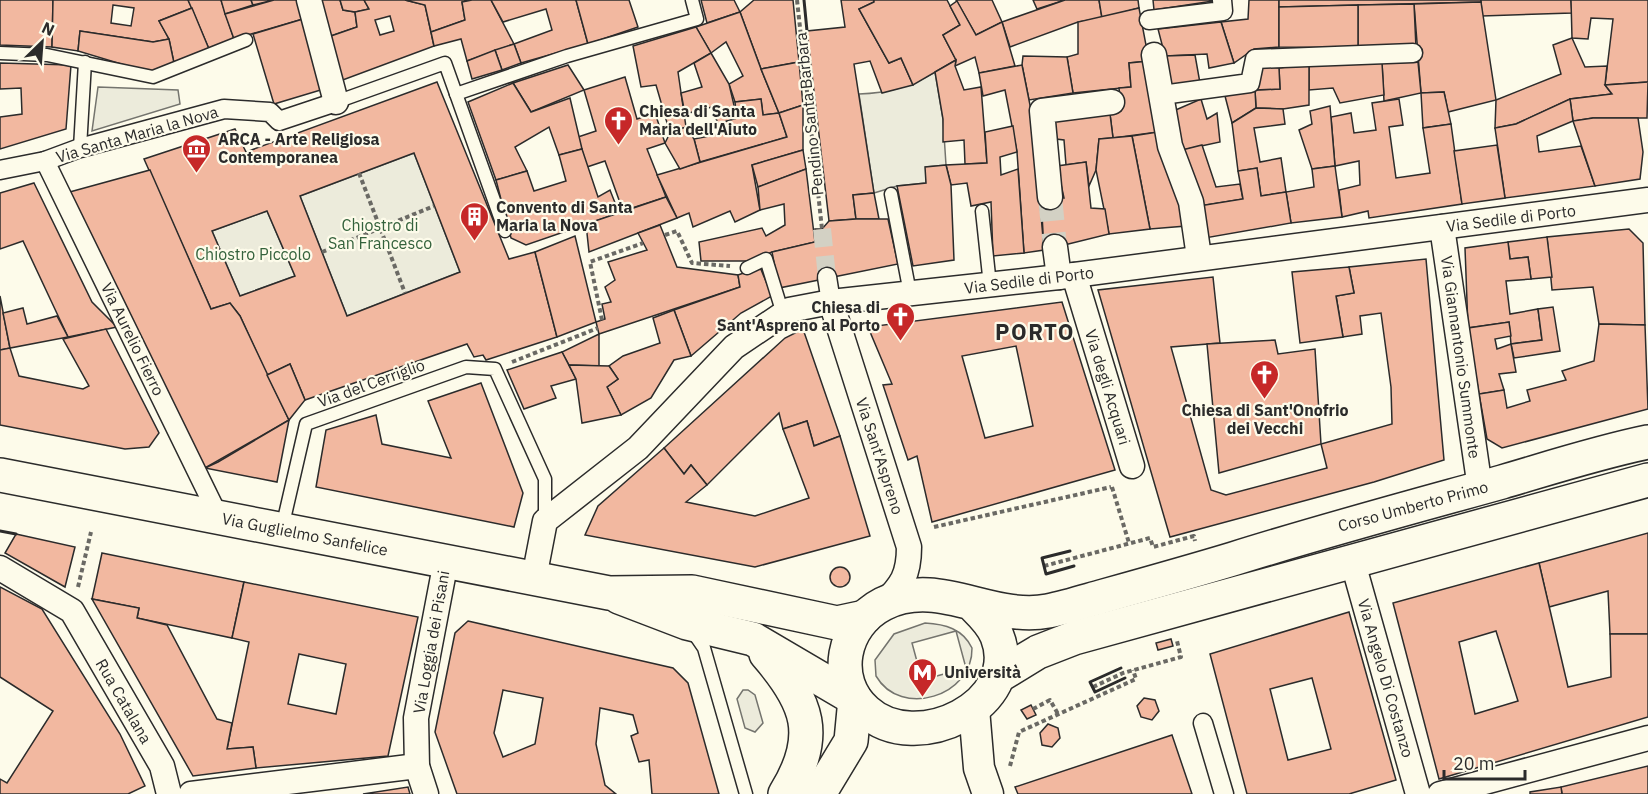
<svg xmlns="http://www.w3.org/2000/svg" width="1648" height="794" font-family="'IBM Plex Sans',sans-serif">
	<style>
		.green { fill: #ecebdb; stroke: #74746e; stroke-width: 1.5; fill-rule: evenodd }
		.building { fill: #f2b8a0; stroke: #2b2b2b; stroke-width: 1.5; fill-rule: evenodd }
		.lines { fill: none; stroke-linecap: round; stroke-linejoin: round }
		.pedestrian-tunnel { stroke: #d3d1c4; stroke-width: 18; stroke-dasharray: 18 9; stroke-linecap: butt }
		.minor-tunnel { stroke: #d3d1c4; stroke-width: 24; stroke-dasharray: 24 12; stroke-linecap: butt }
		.service-casing { stroke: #2b2b2b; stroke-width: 15 }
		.pedestrian-casing { stroke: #2b2b2b; stroke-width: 21 }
		.minor-casing { stroke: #2b2b2b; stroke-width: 27 }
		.tertiary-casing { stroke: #2b2b2b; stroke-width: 33 }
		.secondary-casing { stroke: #2b2b2b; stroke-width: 36 }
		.path { stroke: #6a6964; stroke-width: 4; stroke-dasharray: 4.5 3; stroke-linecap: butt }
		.service { stroke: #fdfbea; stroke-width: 12 }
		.pedestrian { stroke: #fdfbea; stroke-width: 18 }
		.minor { stroke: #fdfbea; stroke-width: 24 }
		.tertiary { stroke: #fdfbea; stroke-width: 30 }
		.secondary { stroke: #fdfbea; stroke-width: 33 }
		.wall { stroke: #2b2b2b; stroke-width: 3 }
		.labels { text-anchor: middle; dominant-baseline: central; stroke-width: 4.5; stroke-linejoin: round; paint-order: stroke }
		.poi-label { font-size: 16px; font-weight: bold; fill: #2b2b2b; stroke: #fdfbea; text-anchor: start }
		.street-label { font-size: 16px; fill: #2b2b2b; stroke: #fdfbea }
		.park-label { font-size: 16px; fill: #34623c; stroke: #fdfbea }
		.district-label { font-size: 22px; font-weight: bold; letter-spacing: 1.5px; fill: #2b2b2b; stroke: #fdfbea }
	</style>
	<rect width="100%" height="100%" fill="#fdfbea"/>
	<g class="green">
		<path d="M935 72 943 119 946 165 926 167V183L897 186 874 193 859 94C888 93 910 87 935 72Z"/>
		<polygon points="98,87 178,90 180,104 92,131"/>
		<polygon points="414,153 460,272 347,316 300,196"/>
		<polygon points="267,211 295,276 240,296 212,231"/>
		<path d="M925 623C945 624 963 629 972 648 973 696 901 719 876 676L875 660 894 634ZM956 631 966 668 922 680 912 643Z"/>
		<polygon points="743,690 748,690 755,695 763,723 755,732 745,728 737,699"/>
	</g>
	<g class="building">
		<polygon points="0,0 53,0 52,47 0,45"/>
		<path d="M53 0H188L192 8 159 21 169 39 153 42 80 31 78 51 52 47ZM113 5 134 8 131 26 111 23Z"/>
		<polygon points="188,0 221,0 234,39 209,49"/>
		<polygon points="221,0 251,0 253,5 225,14"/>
		<polygon points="251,0 274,0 253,5"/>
		<polygon points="274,0 299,0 303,19 234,39 225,14"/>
		<polygon points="317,0 340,0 343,10 355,12 357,27 328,37"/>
		<polygon points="340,0 364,0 369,9 355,12 343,10"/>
		<path d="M364 0H405L425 5 434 46 340 81 328 37 357 27 355 12 369 9ZM390 16 394 31 380 35 375 20Z"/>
		<polygon points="405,0 472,0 462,2 465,20 431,32 425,5"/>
		<polygon points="472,0 491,0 514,44 467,61 461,39 434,46 431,32 465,20 462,2"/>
		<polygon points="491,0 576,0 588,44 521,63 514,44 552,30 546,9 503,22"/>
		<polygon points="576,0 629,0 638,27 588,44"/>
		<polygon points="701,0 734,0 740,12 707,23"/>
		<polygon points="754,0 793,0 799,62 761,69 740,12"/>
		<polygon points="841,0 874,0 874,2 859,9 889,63 901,58 913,85 882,93 870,61 854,64 874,193 853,195 856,219 829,221 807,31 845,27"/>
		<polygon points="874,0 947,0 960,25 943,35 956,60 913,85 901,58 889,63 859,9 874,2"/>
		<polygon points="956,0 992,0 1002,22 976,35"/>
		<polygon points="1033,0 1065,0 1037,9"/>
		<polygon points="1065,0 1099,0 1102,18 1078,22 1010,47 1002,22"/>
		<polygon points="1099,0 1138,0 1139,8 1102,18"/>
		<polygon points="1153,0 1212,0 1213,1 1154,10"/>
		<polygon points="1249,0 1279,0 1279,47 1254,49 1234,63 1221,22 1248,19"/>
		<polygon points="1279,0 1481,0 1481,2 1279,7"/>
		<polygon points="1481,0 1571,0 1572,13 1482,16"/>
		<polygon points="1571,0 1648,0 1648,82 1605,85 1613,19 1591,18 1588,39 1572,38"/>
		<polygon points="957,1 976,35 1002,22 1015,66 979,73 975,57 955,66 956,60 943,35 960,25 950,6"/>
		<polygon points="1481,2 1496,100 1448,112 1444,92 1421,93 1414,4"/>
		<polygon points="1414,4 1416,48 1358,48 1358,5"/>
		<polygon points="1358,5 1358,48 1279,47 1279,7"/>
		<polygon points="192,8 209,49 174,63 169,39 159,21"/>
		<polygon points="1139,8 1149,61 1129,63 1131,87 1073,93 1067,57 1078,54 1078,22"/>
		<polygon points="740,12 761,69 779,113 763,115 761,99 735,102 729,84 743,76 726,42 711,53 696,27"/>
		<polygon points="303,19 324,89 274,104 253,34"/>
		<polygon points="1221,22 1234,63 1209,68 1207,54 1165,56 1158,29"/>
		<polygon points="696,27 711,53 678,72 686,127 670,133 656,85 641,87 633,46"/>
		<polygon points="80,31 153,42 169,39 174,63 151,73 78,51"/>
		<polygon points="1572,38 1585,67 1607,66 1605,85 1612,94 1570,99 1516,124 1495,128 1496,100 1561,74 1553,45"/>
		<polygon points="514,44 521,63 502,70 495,50"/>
		<polygon points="495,50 502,70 472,79 467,61"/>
		<polygon points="711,53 729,84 737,118 718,124 712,107 685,114 681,93 702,87 694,63"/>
		<polygon points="1195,55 1200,83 1168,86 1165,56"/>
		<polygon points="1023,56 1067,57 1073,93 1029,100 1022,65"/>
		<polygon points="956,60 955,66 964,90 981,87 987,163 965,164 964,140 943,142 943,119 935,72"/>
		<polygon points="1149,61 1158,132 1113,138 1110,114 1121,111 1119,88 1131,87 1129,63"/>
		<polygon points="799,62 803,105 779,113 761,69"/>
		<polygon points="1418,62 1421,93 1384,101 1382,63"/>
		<polygon points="0,63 71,65 66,129 0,149 0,117 22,114 21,88 0,89"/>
		<polygon points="1382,63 1384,95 1340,103 1333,88 1309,90 1309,64"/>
		<polygon points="1309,64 1309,105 1283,109 1256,108 1255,90 1280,89 1279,68"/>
		<polygon points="568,65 584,90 531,112 513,83"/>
		<polygon points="1022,65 1033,120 1044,250 1024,253 1017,152 1005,90 983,96 979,73"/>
		<polygon points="1258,65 1279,68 1280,89 1255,90"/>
		<polygon points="625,77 637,119 655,113 665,143 647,149 666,197 623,211 605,161 587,167 578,137 596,131 584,90"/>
		<path d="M437 82 509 259 535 252 557 337 486 360 483 355 474 357 467 344 305 400 290 364 267 375 240 316 230 303 211 309 144 159 235 129 246 152ZM414 153 460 272 347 316 300 196ZM267 211 295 276 240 296 212 231Z"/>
		<polygon points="1648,82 1647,118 1593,118 1573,121 1570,99 1612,94 1605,85"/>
		<polygon points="513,83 531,112 570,98 582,149 559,155 549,127 515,147 527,171 496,180 468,102"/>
		<polygon points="1255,90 1256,108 1232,123 1225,96"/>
		<polygon points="1444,92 1451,124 1423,128 1421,93"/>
		<polygon points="761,99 763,115 779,113 787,137 700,162 694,139 720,134 718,124 737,118 735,102"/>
		<polygon points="1201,99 1207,119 1217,113 1220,142 1178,151 1171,112"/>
		<polygon points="1399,99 1403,125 1389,127 1396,178 1430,173 1423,128 1451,124 1462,204 1369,218 1368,211 1342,217 1339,190 1360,185 1359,161 1335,166 1331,117 1351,113 1354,133 1376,130 1372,103"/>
		<polygon points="1570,99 1573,121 1537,136 1539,152 1581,146 1595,186 1505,198 1495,128 1516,124"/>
		<polygon points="803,105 803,150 752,165 760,210 735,222 730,211 693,227 689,213 677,218 657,175 787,137 779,113"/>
		<polygon points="1330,106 1335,166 1312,169 1299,130 1312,124 1310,111"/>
		<polygon points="1256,108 1283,109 1285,124 1254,128 1260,162 1281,158 1286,192 1261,196 1257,168 1238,171 1232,123"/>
		<polygon points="1110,114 1113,138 1099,139 1096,170 1089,186 1086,162 1066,165 1064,140 1056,139 1053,118"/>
		<polygon points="1593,118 1638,118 1643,152 1640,179 1595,186 1573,121"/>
		<polygon points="1013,126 1017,152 1000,157 1001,175 1018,169 1024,253 993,256 991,202 971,206 967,183 951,185 946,165 987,163 985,132"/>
		<polygon points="686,127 694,139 700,162 680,169 665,143 670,133"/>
		<polygon points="1158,132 1186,226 1150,229 1132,136"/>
		<polygon points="1132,136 1150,229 1109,234 1096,170 1099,139"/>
		<polygon points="1202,145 1216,187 1240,184 1243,199 1199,206 1178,151"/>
		<polygon points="1497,145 1505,198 1462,204 1454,151"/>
		<polygon points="582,149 598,197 610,190 619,213 526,245 511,238 496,180 527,171 534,191 566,181 559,155"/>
		<polygon points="803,150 806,169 758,187 752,165"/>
		<polygon points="1086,162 1091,208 1105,209 1109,234 1044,250 1041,197 1064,198 1057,166"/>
		<polygon points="946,165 951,185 954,260 913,266 897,186 926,183 925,167"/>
		<polygon points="1335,166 1342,217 1291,223 1286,192 1314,187 1312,169"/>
		<polygon points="1257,168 1261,196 1286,192 1291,223 1205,238 1199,206 1243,199 1238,171"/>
		<polygon points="806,169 815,242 772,252 750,261 701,261 699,242 762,228 766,236 785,225 784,204 760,210 758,187"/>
		<polygon points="150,170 211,309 230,303 240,316 289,420 205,468 66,193"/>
		<polygon points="34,183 92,302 117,327 68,337 23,241 0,249 0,193"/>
		<polygon points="874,193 879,219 856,219 853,195"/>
		<polygon points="666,197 677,218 589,252 586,224"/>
		<polygon points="856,219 888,219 898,264 779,288 772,252 815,242 815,229 822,229 829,221"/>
		<polygon points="660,225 677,267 738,275 740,287 599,334 596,322 605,319 602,304 611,302 605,287 615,280 608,262 647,250 638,233"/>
		<polygon points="1629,229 1643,243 1645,325 1599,324 1593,287 1552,290 1547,237"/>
		<polygon points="575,236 596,322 557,337 535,252"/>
		<polygon points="1547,237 1552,277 1531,279 1528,257 1510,259 1508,242"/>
		<polygon points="1508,242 1510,259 1528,257 1531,279 1506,281 1510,314 1538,309 1542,340 1511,344 1509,322 1468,328 1465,248"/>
		<polygon points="1426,259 1444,460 1374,482 1170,537 1098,290 1213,277 1220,343 1171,347 1211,490 1226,495 1327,468 1321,444 1392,424 1391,387 1381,313 1360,316 1362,334 1343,337 1336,296 1354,293 1349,267"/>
		<polygon points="760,267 772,296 741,313 691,356 674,310 740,287 738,275"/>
		<polygon points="1349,267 1354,293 1336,296 1343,337 1300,343 1292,272"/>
		<polygon points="0,296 10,348 0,350"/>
		<path d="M1062 302 1115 470 932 522 917 456 908 460 883 385 892 384 868 327ZM1016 346 1033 426 985 438 962 356Z"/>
		<polygon points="1553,307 1560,351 1514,358 1511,344 1542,340 1538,309"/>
		<polygon points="23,308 27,324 57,316 68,337 10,348 3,313"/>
		<polygon points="674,310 691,356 674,360 651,398 621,415 607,387 618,379 609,366 623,356 660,343 653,318"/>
		<polygon points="1509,322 1511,336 1495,339 1497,349 1511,344 1516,372 1499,374 1504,390 1479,394 1468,328"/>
		<polygon points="1599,324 1645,325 1648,409 1502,448 1487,439 1479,394 1504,390 1507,408 1530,401 1527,390 1566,380 1562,371 1594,361"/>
		<polygon points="106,329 159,433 149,447 125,449 0,425 0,350 10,348 19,376 83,389 89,386 63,339"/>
		<polygon points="803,329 840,436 814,446 807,421 783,429 779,413 707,485 691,465 684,474 664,448 785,338"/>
		<polygon points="599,334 599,366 569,365 562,352"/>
		<polygon points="1275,340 1278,354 1315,349 1321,444 1219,473 1207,344"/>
		<polygon points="562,352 576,379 551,386 556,398 524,409 507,370"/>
		<polygon points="290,364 305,400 289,420 267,375"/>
		<polygon points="569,365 609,366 618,379 607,387 621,415 582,423 576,379"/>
		<polygon points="481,383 523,493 514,527 316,487 326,430 376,415 382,444 451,458 428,401"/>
		<polygon points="289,420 277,482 205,468 218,462"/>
		<polygon points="807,421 814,446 840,436 870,536 755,567 585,535 598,506 664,448 684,474 691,465 707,485 686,502 755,516 809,498 783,429"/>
		<polygon points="1648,533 1648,634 1610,634 1608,591 1549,607 1539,563"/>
		<polygon points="16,534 75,547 65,587 5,553"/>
		<polygon points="102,553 244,582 232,638 137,618 139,608 92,599"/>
		<path d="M1539 563 1568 687 1611 677 1610 634H1648V717L1439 779 1393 603ZM1496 631 1518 701 1475 714 1459 642Z"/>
		<circle cx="840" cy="577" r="10"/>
		<path d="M244 582 418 617 388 756 256 768 253 747 227 749 249 642 232 638ZM299 654 346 664 336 714 288 704Z"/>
		<polygon points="0,587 42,609 120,734 145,786 128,794 0,794 0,779 7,783 53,711 0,677"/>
		<polygon points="92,599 139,608 137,618 167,625 217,719 232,723 227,749 253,747 256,768 193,776"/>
		<path d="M1349 612 1396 780 1349 794H1247L1210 654ZM1312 678 1331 749 1288 760 1270 689Z"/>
		<path d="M468 621 673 668 688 683 719 794H652L649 760 639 762 631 736 638 733 633 715 600 708 596 744 605 785 616 794H457L435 732 455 633ZM503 690 543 698 535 744 503 757 494 733Z"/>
		<polygon points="1171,639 1173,646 1158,650 1156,643"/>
		<polygon points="1144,698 1155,700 1159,711 1152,720 1141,717 1137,706"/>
		<polygon points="1031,705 1036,715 1027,719 1021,710"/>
		<polygon points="1048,724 1058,728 1060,738 1052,747 1042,745 1040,733"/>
		<polygon points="1172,735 1192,794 1018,794 1015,787"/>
		<polygon points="1648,766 1648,794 1562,794 1561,787"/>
		<polygon points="408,787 410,794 363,794"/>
		<polygon points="1561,787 1562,794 1530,794 1530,792"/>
	</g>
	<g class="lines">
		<polyline class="pedestrian-tunnel" points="822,229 827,277"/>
		<polyline class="minor-tunnel" points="1050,197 1055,247"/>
		<defs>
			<g id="service">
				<polyline points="0,53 47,55 153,77 246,40"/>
				<polyline points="456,94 567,56 697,19 692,0"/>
				<polyline points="336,102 445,63 505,231"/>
				<polyline points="80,148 85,62"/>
				<polyline points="891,194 910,293"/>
				<polyline points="982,211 990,285"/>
				<polyline points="747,268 766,259 783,314"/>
				<polyline points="282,528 306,424 466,367 495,369 545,479 545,521"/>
				<polyline points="693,632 704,648 746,794"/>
			</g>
			<g id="pedestrian">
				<polyline points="1149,20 1223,11 1222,0"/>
				<polyline points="1162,95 1250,83 1255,59 1413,53"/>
				<polyline points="45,161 219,517"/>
				<polyline points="0,170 45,161 80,148 224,109 270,112 279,121 336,102"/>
				<polyline points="827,277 831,302"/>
				<polyline points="1203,723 1224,794"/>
			</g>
			<g id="minor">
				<polyline points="309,0 336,102"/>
				<polyline points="1154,55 1170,146 1191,202 1199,257"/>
				<polyline points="1050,197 1042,111 1112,102"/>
				<polyline points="1442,227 1480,488"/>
				<polyline points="1055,247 1059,277"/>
				<polyline points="1074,275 1132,466"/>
				<path d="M831 302 909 547C909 575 902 585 883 604"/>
				<polyline points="1353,563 1418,794"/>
				<polyline points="0,568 72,611 162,766 169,794"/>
				<polyline points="534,578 545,521 638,448 734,347 789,310 831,302 1059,277 1648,200"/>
				<polyline points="191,794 417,766"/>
				<polyline points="426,794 417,766 416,718 446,561"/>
				<polyline points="1440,794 1648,738"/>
			</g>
			<polyline id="tertiary" points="974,709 979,768 988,794"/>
			<g id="secondary">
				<polyline points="0,475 609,593 692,592 837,623 865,617"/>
				<polyline points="619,597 687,623 753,639 855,699"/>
				<path d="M972 604C981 613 992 623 997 636 1024 704 916 757 866 711 831 680 842 625 883 604 938 576 991 622 1048 611 1067 607 1086 601 1104 596 1147 584 1190 572 1233 559 1322 531 1412 507 1502 482 1550 468 1599 452 1648 442"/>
				<path d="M766 654C808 702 821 736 785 794"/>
				<polyline points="997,677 1038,652 1074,638 1648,480"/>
				<polyline points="819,794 851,741 855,699"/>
			</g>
		</defs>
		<use href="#service" class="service-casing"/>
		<use href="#pedestrian" class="pedestrian-casing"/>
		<use href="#minor" class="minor-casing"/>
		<use href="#tertiary" class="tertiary-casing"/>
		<use href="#secondary" class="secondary-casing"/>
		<g class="path">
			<polyline points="797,0 822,229"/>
			<polyline points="359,173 405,293"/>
			<polyline points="665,235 677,231 692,263 730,266"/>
			<polyline points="322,252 434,206"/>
			<polyline points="602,320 590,262 643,243"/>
			<polyline points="512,362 598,328"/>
			<polyline points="1112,487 1129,543"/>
			<polyline points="934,527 1111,487"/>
			<polyline points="1044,566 1150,538 1153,547 1194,536 1195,541"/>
			<polyline points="78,587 91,532"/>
			<polyline points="1093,687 1123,673 1181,657 1177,641"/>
			<polyline points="1033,709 1050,700 1058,714"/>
			<polyline points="1010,766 1019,732 1136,679 1133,670"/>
		</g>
		<use href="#service" class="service"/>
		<use href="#pedestrian" class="pedestrian"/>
		<use href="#minor" class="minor"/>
		<use href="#tertiary" class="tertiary"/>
		<use href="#secondary" class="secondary"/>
		<g class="wall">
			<polyline points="804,0 807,31"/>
			<polyline points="0,531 16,534"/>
			<polyline points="1070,551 1042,558 1046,574 1074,566"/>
			<polyline points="1121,668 1090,682 1095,692 1125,678"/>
		</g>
	</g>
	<defs>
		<symbol id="church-pin" viewBox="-11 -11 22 30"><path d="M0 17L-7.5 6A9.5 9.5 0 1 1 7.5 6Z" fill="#c62828" stroke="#fdfbea"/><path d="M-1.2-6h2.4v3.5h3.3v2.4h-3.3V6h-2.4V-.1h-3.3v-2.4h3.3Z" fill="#fff"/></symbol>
		<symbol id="museum-pin" viewBox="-11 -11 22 30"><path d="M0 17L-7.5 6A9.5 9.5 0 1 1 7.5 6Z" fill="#c62828" stroke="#fdfbea"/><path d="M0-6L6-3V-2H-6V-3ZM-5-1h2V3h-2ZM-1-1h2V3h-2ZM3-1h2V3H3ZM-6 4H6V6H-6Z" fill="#fff"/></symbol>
		<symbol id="building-pin" viewBox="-11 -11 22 30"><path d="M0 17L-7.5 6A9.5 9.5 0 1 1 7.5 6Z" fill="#c62828" stroke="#fdfbea"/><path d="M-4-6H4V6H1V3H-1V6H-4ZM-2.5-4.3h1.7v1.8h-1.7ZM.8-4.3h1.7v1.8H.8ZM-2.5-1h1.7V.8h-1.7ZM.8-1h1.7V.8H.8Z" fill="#fff"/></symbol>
		<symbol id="metro-pin" viewBox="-11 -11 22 30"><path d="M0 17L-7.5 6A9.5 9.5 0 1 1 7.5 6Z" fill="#c62828" stroke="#fdfbea"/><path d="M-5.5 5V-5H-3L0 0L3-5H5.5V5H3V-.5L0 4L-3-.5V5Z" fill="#fff"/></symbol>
	</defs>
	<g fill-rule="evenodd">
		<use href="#church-pin" x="602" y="104" width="33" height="45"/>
		<use href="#museum-pin" x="180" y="132" width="33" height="45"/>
		<use href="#building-pin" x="458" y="200" width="33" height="45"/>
		<use href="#church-pin" x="884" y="300" width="33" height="45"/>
		<use href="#church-pin" x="1248" y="358" width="33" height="45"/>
		<use href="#metro-pin" x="906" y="656" width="33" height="45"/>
	</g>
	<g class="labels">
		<g class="poi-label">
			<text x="639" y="111">Chiesa di Santa<tspan x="639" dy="18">Maria dell'Aiuto</tspan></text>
			<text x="218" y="139">ARCA - Arte Religiosa<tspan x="218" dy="18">Contemporanea</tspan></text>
			<text x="496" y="207">Convento di Santa<tspan x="496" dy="18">Maria la Nova</tspan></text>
			<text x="880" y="307" text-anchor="end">Chiesa di<tspan x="880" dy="18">Sant'Aspreno al Porto</tspan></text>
			<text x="1265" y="410" text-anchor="middle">Chiesa di Sant'Onofrio<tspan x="1265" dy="18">dei Vecchi</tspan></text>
			<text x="944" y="672">Università</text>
		</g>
		<g class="street-label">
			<text transform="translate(809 114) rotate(-96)">Pendino Santa Barbara</text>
			<text transform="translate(137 134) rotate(-16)">Via Santa Maria la Nova</text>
			<text transform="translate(1511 218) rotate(-7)">Via Sedile di Porto</text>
			<text transform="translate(1029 280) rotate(-7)">Via Sedile di Porto</text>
			<text transform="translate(133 339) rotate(64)">Via Aurelio Fierro</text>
			<text transform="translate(1461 357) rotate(82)">Via Giannantonio Summonte</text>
			<text transform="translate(371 383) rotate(-20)">Via del Cerriglio</text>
			<text transform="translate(1108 387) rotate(73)">Via degli Acquari</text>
			<text transform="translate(880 456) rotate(72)">Via Sant'Aspreno</text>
			<text transform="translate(1413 506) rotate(-15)">Corso Umberto Primo</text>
			<text transform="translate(305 534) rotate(11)">Via Guglielmo Sanfelice</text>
			<text transform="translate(431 642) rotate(-80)">Via Loggia dei Pisani</text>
			<text transform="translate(1386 678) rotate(74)">Via Angelo Di Costanzo</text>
			<text transform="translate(124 701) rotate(60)">Rua Catalana</text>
		</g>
		<g class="park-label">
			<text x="380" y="225">Chiostro di<tspan x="380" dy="18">San Francesco</tspan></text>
			<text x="253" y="254">Chiostro Piccolo</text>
		</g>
		<g class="district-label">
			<text x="1035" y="331">PORTO</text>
		</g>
	</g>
	<g transform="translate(42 42) rotate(25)" stroke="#fdfbea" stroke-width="4.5" paint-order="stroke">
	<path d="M0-4.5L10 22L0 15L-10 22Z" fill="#2b2b2b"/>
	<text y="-9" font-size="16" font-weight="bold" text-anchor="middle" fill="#2b2b2b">N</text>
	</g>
	<path d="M1444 770v9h81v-9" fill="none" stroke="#2b2b2b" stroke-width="3"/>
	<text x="1453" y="770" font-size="18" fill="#2b2b2b" stroke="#fdfbea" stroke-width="4.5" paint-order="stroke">20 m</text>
</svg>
